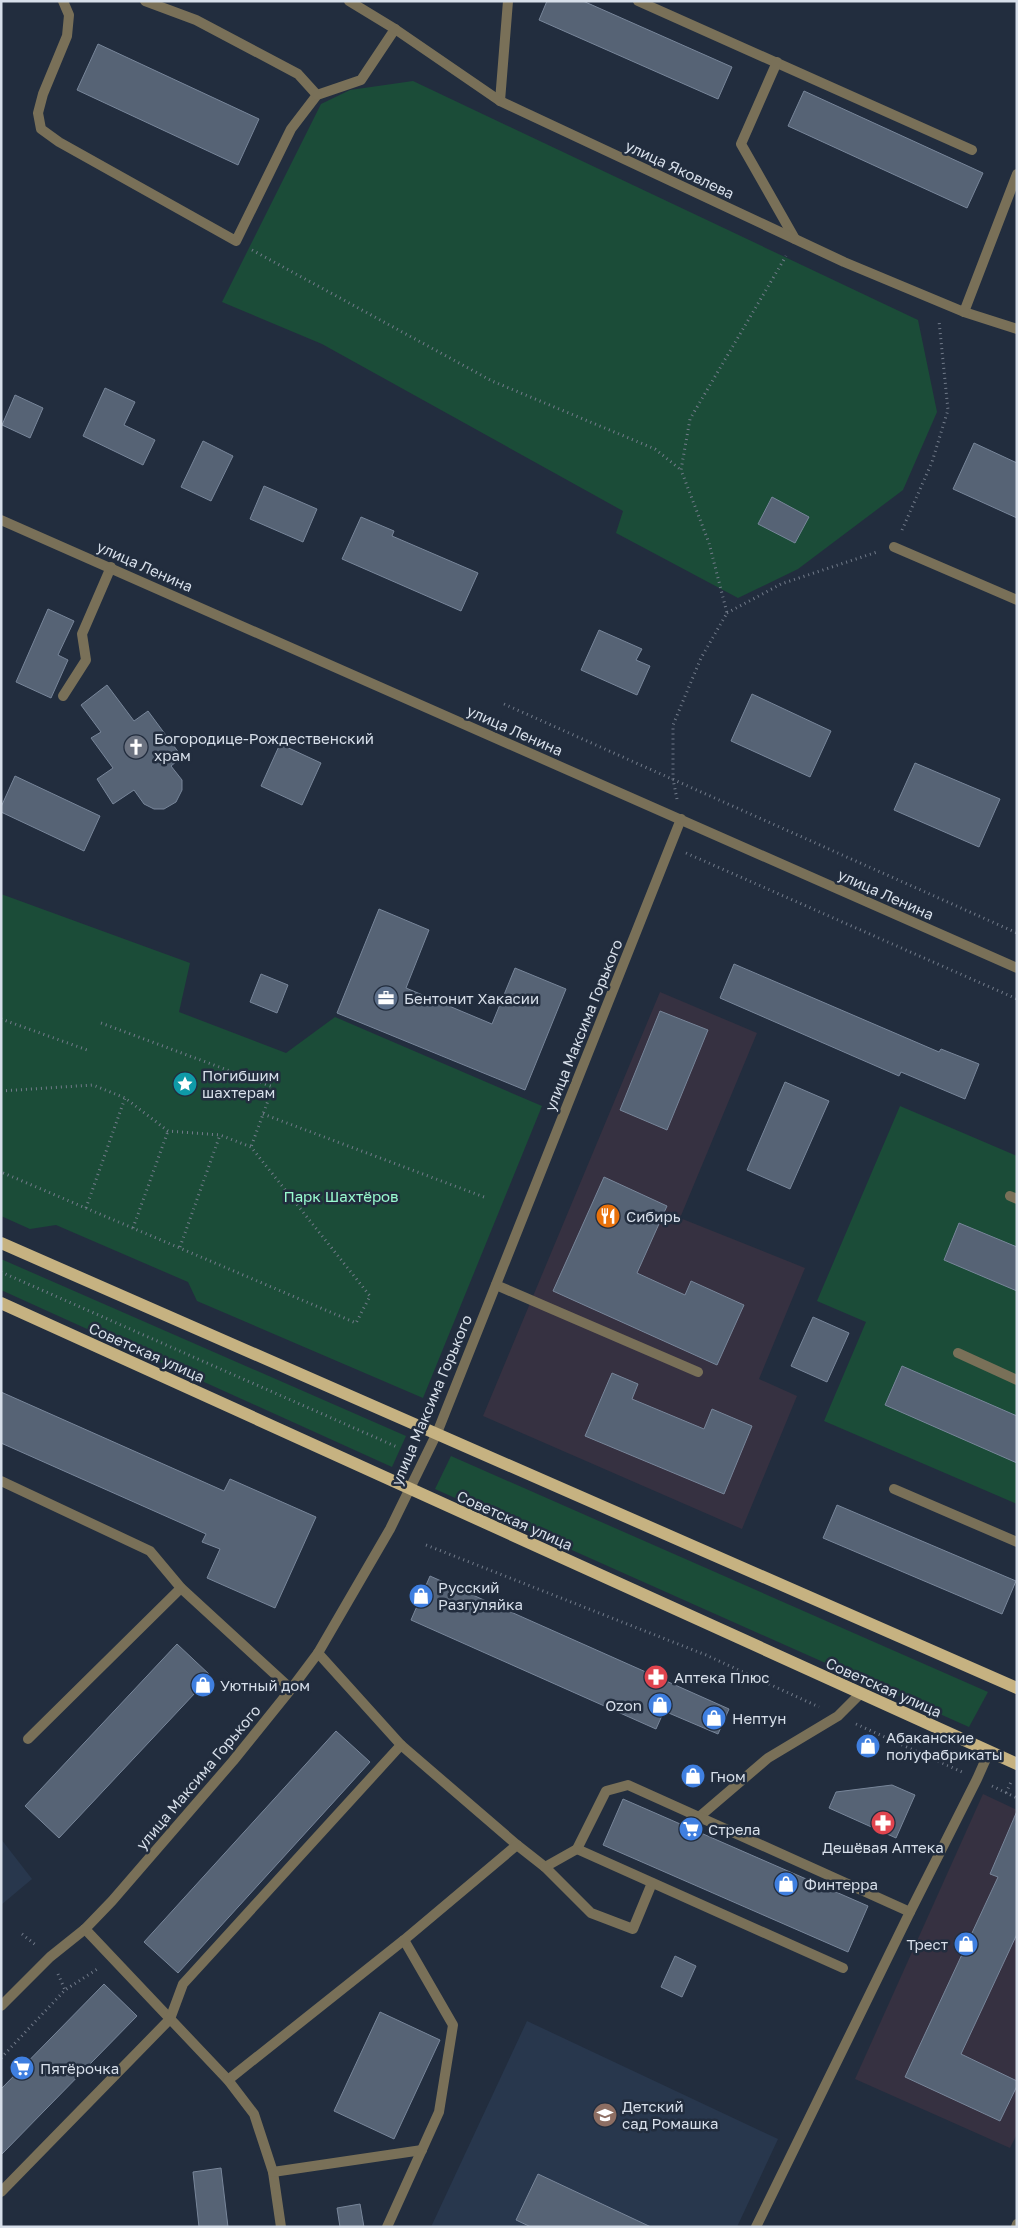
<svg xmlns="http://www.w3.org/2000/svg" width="1018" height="2228" font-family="'Golos Text',sans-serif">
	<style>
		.commercial { fill: #363141 }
		.built { fill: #28374d }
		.green { fill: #1b4c38 }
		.building { fill: #566375; stroke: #78869a }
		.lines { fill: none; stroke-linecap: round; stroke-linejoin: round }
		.path { stroke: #727b8a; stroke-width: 3; stroke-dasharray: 1 4; stroke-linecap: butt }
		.service { stroke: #797058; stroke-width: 10 }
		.minor { stroke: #797058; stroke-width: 10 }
		.tertiary { stroke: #797058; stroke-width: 10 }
		.primary { stroke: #c6b281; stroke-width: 12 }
		.labels { text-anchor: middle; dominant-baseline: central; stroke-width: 5; stroke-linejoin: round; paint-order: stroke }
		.street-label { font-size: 15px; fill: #d7dfea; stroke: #222d3e }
		.poi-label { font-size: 15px; fill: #d7dfea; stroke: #222d3e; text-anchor: start }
		.park-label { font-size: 15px; fill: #99facf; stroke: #222d3e }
	</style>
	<rect width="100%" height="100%" fill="#222d3e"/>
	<g class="commercial">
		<polygon points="660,992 757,1033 680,1218 805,1268 759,1379 797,1396 742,1529 483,1416"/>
		<polygon points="983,1794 1017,1810 1017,2134 1010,2148 855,2079"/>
	</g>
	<g class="built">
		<polygon points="1,1839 32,1879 1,1905"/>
		<polygon points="527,2021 778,2139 737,2227 431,2227"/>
	</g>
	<g class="green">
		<polygon points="413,81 918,320 937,412 903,490 798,569 738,598 616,533 623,511 322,344 222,302 321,104 350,90"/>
		<polygon points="1,894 190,963 179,1012 286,1053 335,1017 542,1106 423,1398 197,1301 188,1282 56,1225 30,1229 1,1216"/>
		<polygon points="900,1106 1017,1156 1017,1504 824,1421 866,1322 817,1301"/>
		<polygon points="1,1259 406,1436 392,1467 1,1290"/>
		<polygon points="451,1456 988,1692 969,1727 435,1489"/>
	</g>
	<g class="building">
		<polygon points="547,1 583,1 732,67 718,99 539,20"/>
		<polygon points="98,44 259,119 238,165 77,90"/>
		<polygon points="804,91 983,173 967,208 788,126"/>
		<polygon points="105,388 135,402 124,425 155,440 143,465 83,436"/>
		<polygon points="15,395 43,408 30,438 2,425"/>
		<polygon points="203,441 233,456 211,501 181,487"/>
		<polygon points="974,443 1017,463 1017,518 953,489"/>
		<polygon points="264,486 317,509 303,542 250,519"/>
		<polygon points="772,497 809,517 795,543 758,524"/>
		<polygon points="361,517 394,531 392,536 478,573 461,611 342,559"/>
		<polygon points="48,609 74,621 58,655 68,660 51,698 16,682"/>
		<polygon points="599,630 642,649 636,660 650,666 637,695 581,670"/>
		<polygon points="107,685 134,721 148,711 182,757 171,766 182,780 182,790 176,802 164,809 154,809 144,804 134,790 113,804 97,779 113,768 91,738 101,732 81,705"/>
		<polygon points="752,694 831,731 810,777 731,741"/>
		<polygon points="280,744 321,763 302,805 261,786"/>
		<polygon points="915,763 1000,799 979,847 894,810"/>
		<polygon points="15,776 100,816 84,851 1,812 1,807"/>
		<polygon points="379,909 429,930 406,988 492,1024 515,968 566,989 525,1090 337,1013"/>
		<polygon points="734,964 939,1052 941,1049 979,1064 965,1099 901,1072 899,1076 720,998"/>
		<polygon points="261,974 288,985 277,1013 250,1002"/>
		<polygon points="660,1011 708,1030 667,1130 620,1110"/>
		<polygon points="785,1082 829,1101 790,1189 747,1170"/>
		<polygon points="604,1177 667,1206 637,1273 685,1295 691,1281 744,1305 717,1365 553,1291"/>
		<polygon points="959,1223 1017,1247 1017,1291 944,1260"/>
		<polygon points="813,1317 849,1333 827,1382 791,1366"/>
		<polygon points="902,1366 1017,1416 1017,1463 885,1405"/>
		<polygon points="612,1373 638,1384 632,1399 704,1429 712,1409 752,1426 724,1494 585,1436"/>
		<polygon points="1,1392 224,1491 230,1479 316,1517 275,1608 207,1578 220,1549 202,1542 206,1534 1,1443"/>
		<polygon points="837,1505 1016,1581 1002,1614 823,1538"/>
		<polygon points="430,1576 729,1709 718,1734 664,1711 656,1729 411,1620"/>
		<polygon points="177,1644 211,1676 59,1838 25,1806"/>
		<polygon points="336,1731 370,1762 178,1973 144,1942"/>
		<polygon points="892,1785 915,1795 896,1838 829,1808 836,1792"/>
		<polygon points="623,1799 868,1906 848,1952 603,1845"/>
		<polygon points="1017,1811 1017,1934 961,2054 1017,2081 1017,2086 1000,2121 905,2077 998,1877 990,1874"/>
		<polygon points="675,1956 696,1966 682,1997 661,1987"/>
		<polygon points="104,1984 137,2016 1,2155 1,2089"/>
		<polygon points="380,2012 440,2040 394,2139 334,2111"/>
		<polygon points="221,2168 228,2227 199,2227 193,2172"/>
		<polygon points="538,2174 651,2227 531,2227 516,2220"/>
		<polygon points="360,2204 364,2227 340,2227 337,2208"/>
	</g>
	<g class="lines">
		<g class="path">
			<polyline points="252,250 492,381 655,449 681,470"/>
			<polyline points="902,530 932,462 948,410 939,321"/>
			<polyline points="727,613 781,584 877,552"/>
			<polyline points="504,704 1017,933"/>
			<polyline points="677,799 673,779 673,725 701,658 727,613 709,543 681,470 690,419 786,256"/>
			<polyline points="686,853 1017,999"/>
			<polyline points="1,1019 90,1051"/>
			<polyline points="101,1023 273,1087 251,1147"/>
			<polyline points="1,1091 93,1085 125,1098 168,1131 220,1135 251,1147 370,1296 356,1323 1,1172"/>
			<polyline points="263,1114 484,1197"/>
			<polyline points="86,1208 125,1098"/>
			<polyline points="133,1228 168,1131"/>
			<polyline points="180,1247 220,1135"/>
			<polyline points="1,1272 397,1447"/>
			<polyline points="426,1545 706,1655 819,1707"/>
			<polyline points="856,1724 962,1772"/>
			<polyline points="992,1786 1017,1798"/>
			<polyline points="1006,1793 1011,1782"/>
			<polyline points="22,1934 37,1946"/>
			<polyline points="58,1974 65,1990"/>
			<polyline points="1,2058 65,1990 99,1968"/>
		</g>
		<g class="service">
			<polyline points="63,1 69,15 67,36 43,94 38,113 41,129 59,142 236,241 291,129 317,95 361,80 395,29"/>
			<polyline points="145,1 196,20 298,74 317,95"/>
			<polyline points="638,1 972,150"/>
			<polyline points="777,62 741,144 795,239"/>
			<polyline points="500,101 508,1"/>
			<polyline points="894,547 1017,600"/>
			<polyline points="63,696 86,660 82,634 111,567"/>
			<polyline points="1010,1196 1017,1199"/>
			<polyline points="496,1285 698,1372"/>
			<polyline points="958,1353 1017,1380"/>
			<polyline points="1,1481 150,1551 181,1588 291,1689"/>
			<polyline points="894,1489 1017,1542"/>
			<polyline points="318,1653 401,1745 517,1845 545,1867 591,1913 633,1929 652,1883"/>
			<polyline points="28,1739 181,1588"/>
			<polyline points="699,1817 768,1758 838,1716 860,1694"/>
			<polyline points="577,1849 843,1968"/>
			<polyline points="545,1867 577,1849 606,1791 628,1785 910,1912"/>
			<polyline points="85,1929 228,2080 254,2114 273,2172 281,2227"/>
			<polyline points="228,2080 404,1940 517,1845"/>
			<polyline points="273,2172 422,2150"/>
			<polyline points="1,2192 170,2019 183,1984 401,1745"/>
			<polyline points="387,2227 439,2112 453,2025 404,1940"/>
			<polyline points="756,2227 910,1912 977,1779 989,1752"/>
			<polyline points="1016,2227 1017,2224"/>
		</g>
		<g class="minor">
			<polyline points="349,1 395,29 500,101 844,262 964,312 1017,329"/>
			<polyline points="964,312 1017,174"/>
			<polyline points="1,2006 50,1957 85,1929 112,1901 233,1761 291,1689 318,1653 390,1529 437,1433 681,819"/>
		</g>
		<polyline class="tertiary" points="1,520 1017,968"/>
		<g class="primary">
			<polyline points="1,1243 1017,1688"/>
			<polyline points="1,1303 1017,1764"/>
		</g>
	</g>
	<defs>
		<symbol id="church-disc" viewBox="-11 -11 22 22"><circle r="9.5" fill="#6b7280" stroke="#222d3e"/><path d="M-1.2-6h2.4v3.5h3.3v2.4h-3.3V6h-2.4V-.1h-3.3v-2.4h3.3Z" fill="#fff"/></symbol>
		<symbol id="office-disc" viewBox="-11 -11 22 22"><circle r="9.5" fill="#5c6f8a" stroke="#222d3e"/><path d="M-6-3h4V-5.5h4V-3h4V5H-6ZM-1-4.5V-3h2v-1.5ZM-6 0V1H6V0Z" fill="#fff"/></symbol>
		<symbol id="sight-disc" viewBox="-11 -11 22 22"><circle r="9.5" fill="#0f9aa8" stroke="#222d3e"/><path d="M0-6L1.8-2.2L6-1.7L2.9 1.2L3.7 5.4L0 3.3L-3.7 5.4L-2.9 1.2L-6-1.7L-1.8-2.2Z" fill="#fff"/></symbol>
		<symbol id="restaurant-disc" viewBox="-11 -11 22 22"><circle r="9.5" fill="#e8710a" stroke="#222d3e"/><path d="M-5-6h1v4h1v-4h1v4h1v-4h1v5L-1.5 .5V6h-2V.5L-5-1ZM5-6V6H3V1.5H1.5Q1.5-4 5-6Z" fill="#fff"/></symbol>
		<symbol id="shop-disc" viewBox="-11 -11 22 22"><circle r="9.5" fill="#3f7fe0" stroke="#222d3e"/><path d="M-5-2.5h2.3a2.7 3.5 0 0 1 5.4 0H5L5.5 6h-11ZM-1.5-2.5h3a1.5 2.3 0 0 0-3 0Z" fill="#fff"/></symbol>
		<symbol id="pharmacy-disc" viewBox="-11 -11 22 22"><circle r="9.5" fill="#e0444e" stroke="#222d3e"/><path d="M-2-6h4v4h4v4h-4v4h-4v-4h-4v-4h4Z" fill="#fff"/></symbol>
		<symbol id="supermarket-disc" viewBox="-11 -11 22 22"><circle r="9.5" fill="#3f7fe0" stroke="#222d3e"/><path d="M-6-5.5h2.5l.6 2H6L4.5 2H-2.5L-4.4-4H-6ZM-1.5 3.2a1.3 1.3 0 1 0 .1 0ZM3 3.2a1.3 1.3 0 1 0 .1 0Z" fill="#fff"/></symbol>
		<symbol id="school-disc" viewBox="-11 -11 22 22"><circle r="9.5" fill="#8d6e63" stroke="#222d3e"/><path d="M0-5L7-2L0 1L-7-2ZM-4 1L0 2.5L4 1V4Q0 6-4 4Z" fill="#fff"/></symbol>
	</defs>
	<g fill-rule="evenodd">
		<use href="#church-disc" x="122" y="733" width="28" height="28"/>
		<use href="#office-disc" x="372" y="984" width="28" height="28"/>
		<use href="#sight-disc" x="171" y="1070" width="28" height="28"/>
		<use href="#restaurant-disc" x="594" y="1202" width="28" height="28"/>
		<use href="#shop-disc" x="407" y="1582" width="28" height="28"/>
		<use href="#pharmacy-disc" x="642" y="1663" width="28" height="28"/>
		<use href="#shop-disc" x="189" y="1671" width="28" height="28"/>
		<use href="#shop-disc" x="646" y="1691" width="28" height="28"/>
		<use href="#shop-disc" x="700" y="1704" width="28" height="28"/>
		<use href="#shop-disc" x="854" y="1732" width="28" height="28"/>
		<use href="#shop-disc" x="679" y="1762" width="28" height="28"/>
		<use href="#pharmacy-disc" x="869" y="1809" width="28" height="28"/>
		<use href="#supermarket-disc" x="677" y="1815" width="28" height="28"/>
		<use href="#shop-disc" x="772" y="1870" width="28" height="28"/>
		<use href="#shop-disc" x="952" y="1930" width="28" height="28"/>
		<use href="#supermarket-disc" x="8" y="2054" width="28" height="28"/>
		<use href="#school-disc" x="591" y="2101" width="28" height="28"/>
	</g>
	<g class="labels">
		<g class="street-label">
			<text transform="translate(680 169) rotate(25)">улица Яковлева</text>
			<text transform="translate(145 566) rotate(24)">улица Ленина</text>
			<text transform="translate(515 730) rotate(24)">улица Ленина</text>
			<text transform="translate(886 894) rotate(24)">улица Ленина</text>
			<text transform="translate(583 1025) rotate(-68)">улица Максима Горького</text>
			<text transform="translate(147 1352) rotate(24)">Советская улица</text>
			<text transform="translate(431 1400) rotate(-67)">улица Максима Горького</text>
			<text transform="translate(515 1520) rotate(24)">Советская улица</text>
			<text transform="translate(884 1687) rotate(24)">Советская улица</text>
			<text transform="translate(198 1777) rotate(-50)">улица Максима Горького</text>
		</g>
		<g class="poi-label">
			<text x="154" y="738">Богородице-Рождественский<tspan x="154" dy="17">храм</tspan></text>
			<text x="404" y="998">Бентонит Хакасии</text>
			<text x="202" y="1075">Погибшим<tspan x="202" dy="17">шахтерам</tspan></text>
			<text x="626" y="1216">Сибирь</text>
			<text x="438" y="1587">Русский<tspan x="438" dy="17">Разгуляйка</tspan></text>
			<text x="674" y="1677">Аптека Плюс</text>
			<text x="220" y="1685">Уютный дом</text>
			<text x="642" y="1705" text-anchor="end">Ozon</text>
			<text x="732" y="1718">Нептун</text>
			<text x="886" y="1737">Абаканские<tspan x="886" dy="17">полуфабрикаты</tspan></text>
			<text x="710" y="1776">Гном</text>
			<text x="708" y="1829">Стрела</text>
			<text x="883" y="1847" text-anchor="middle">Дешёвая Аптека</text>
			<text x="804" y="1884">Финтерра</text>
			<text x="948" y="1944" text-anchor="end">Трест</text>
			<text x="40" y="2068">Пятёрочка</text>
			<text x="622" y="2106">Детский<tspan x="622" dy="17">сад Ромашка</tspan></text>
		</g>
		<g class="park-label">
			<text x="341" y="1196">Парк Шахтёров</text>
		</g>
	</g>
	<rect width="1018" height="2228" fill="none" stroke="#d7dfea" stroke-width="5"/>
</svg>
